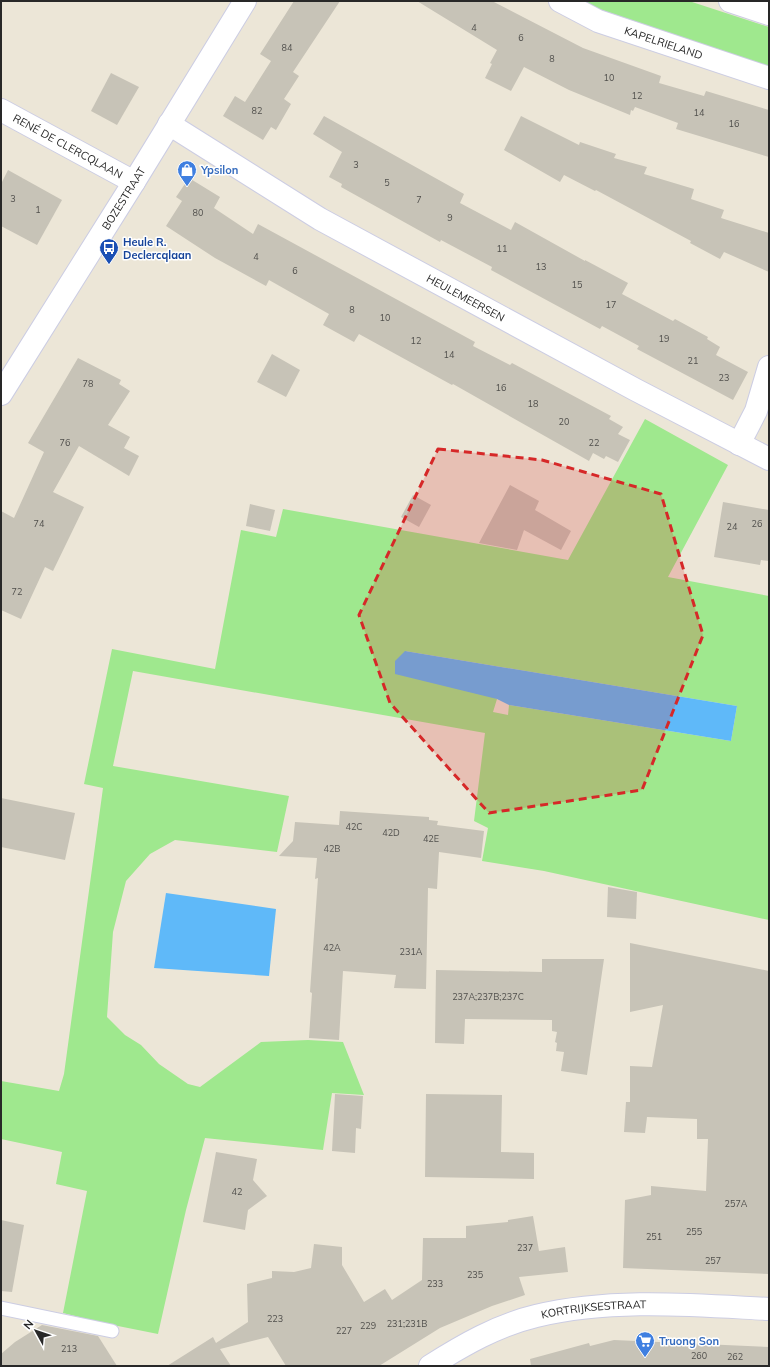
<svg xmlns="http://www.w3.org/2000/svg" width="770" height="1367" font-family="Mulish,sans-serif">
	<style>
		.green { fill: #9fe88e; fill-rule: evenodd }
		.water { fill: #5fb9f9 }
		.building { fill: #c7c3b7 }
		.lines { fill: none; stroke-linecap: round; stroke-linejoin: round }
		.lane-casing { stroke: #cccde3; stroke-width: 15 }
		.street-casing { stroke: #cccde3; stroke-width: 24 }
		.secondary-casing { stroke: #cccde3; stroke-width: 24 }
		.lane { stroke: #fff; stroke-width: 13 }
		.street { stroke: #fff; stroke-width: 22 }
		.secondary { stroke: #fff; stroke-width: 22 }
		.marked { fill: #d62828; fill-opacity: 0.2; stroke: #d62828; stroke-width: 3; stroke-dasharray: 8 5; stroke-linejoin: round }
		.labels { text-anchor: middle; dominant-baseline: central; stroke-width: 3; stroke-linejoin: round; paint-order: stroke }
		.number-label { font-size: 9px; fill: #504f4c }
		.street-label { font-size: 11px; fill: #282828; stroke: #fff }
		.shop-label { font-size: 11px; font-weight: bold; fill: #366cbe; stroke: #fff; text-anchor: start }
		.transit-label { font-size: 11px; font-weight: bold; fill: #164399; stroke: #fff; text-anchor: start }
	</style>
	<rect width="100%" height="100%" fill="#ece6d7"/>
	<g class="green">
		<polygon points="581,1 689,1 769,27 769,67 593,7"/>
		<path d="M645 419 728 465 668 577 769 596V920L544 871 482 861 488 828 474 821 485 733 133 671 113 766 289 796 277 852 175 840 150 854 126 881 113 932 107 1017 125 1035 141 1045 159 1064 188 1084 200 1087 261 1042 308 1040 343 1042 364 1095 332 1093 323 1150 205 1138 186 1210 158 1334 103 1323 63 1313 87 1191 56 1184 62 1152 1 1139V1081L59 1091 64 1074 103 788 84 784 112 649 215 669 241 530 276 537 283 509 568 560ZM405 651 737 706 731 741 509 705 508 715 493 712 497 699Z"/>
	</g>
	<g class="water">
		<polygon points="405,651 737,706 731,741 509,705 497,699 395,674 395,661"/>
		<polygon points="166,893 276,909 269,976 154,968"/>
	</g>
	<g class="building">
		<polygon points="294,1 340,1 293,72 299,76 284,99 291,104 276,130 271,127 263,140 223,116 235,96 245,102 271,61 260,54"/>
		<polygon points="417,1 492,1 583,48 661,76 659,83 704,96 706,91 769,110 769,157 676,129 678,123 635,107 633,111 631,110 630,115 569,90 524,67 511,91 485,78 492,64 490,63 497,50"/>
		<polygon points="111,73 139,87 117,125 91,111"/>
		<polygon points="324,116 464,194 460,203 511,230 515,222 585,261 585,260 628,283 622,294 673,321 675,319 708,337 707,339 720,347 716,355 748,372 733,400 637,349 639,346 602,326 600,329 491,270 492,267 441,240 440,242 341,187 342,184 329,177 342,152 313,134"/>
		<polygon points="521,116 579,145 580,142 616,154 614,158 647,167 644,174 694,189 691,199 724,210 721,218 769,233 769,272 724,252 720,259 690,243 691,241 596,190 595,191 564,175 560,182 504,150"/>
		<polygon points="8,170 62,200 37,245 1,226 1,184"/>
		<polygon points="189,178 220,197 214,208 253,234 258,224 475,342 473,346 510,365 512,363 611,416 609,419 623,427 618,434 630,440 618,462 606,456 604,459 593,453 589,461 453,384 452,385 359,334 354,342 323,325 329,314 269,280 266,286 215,258 166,226 182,201 176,197"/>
		<polygon points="272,354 300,370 286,397 257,382"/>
		<polygon points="78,358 121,380 119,384 130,391 108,425 130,437 124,448 139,456 129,476 79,446 53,492 84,507 53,571 45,567 21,619 1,610 1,511 14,518 44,452 28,443"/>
		<polygon points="510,485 539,501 535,510 571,531 561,550 524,530 517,550 479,543"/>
		<polygon points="413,495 431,505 419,527 401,517"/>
		<polygon points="723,502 769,510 769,561 761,560 760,565 714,557"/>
		<polygon points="250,504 275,510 270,531 246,526"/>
		<polygon points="1,798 75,813 65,860 1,847"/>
		<polygon points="340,811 429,817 429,820 438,821 437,825 484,831 481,858 439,852 437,889 428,888 426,989 394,988 396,975 343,971 339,1040 309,1038 312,993 310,992 318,878 315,879 317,858 279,856 293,841 295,822 339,825"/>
		<polygon points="608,887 637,892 636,919 607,917"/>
		<polygon points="630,943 769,971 769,1274 623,1268 625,1200 651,1195 651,1186 706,1191 708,1139 697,1139 697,1119 647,1117 645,1133 624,1132 626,1102 630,1102 630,1066 652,1067 663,1005 630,1012"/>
		<polygon points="542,959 604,959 587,1075 561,1071 564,1052 556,1051 557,1043 555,1042 557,1032 552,1031 552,1020 465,1019 464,1044 435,1043 436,970 542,972"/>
		<polygon points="335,1094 363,1096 361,1129 356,1128 355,1153 332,1151"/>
		<polygon points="426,1094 502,1095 501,1152 534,1153 534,1179 425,1177"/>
		<polygon points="216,1152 257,1159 253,1180 267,1196 248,1210 245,1230 203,1222"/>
		<polygon points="533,1216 539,1251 565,1247 568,1272 519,1277 525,1295 492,1306 440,1328 379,1366 286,1366 268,1337 220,1349 231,1366 167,1366 213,1337 216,1343 248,1322 247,1284 272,1278 272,1271 294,1272 311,1268 314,1244 342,1247 342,1265 364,1302 385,1289 392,1300 422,1280 423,1238 466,1238 466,1226 508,1222 508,1220"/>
		<polygon points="1,1220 24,1225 12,1292 1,1291"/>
		<polygon points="42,1325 98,1336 117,1366 1,1366 1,1354 15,1342"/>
		<polygon points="614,1340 769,1347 769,1366 531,1366 530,1359 589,1343 590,1346"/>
	</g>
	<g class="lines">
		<defs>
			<polyline id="lane" points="1,1308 112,1331"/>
			<g id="street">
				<path id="s1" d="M560 1 598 21 769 78"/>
				<polyline points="730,1 769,14"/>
				<path id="s2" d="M1 110 134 182"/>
				<path id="s3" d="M169 124 320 219 636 390 769 459"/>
				<path id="s4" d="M1 394 134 182 245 1"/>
				<polyline points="739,444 756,411 769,367"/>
			</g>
			<g id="secondary">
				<path id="s5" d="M430 1366C463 1345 498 1325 536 1316 613 1298 691 1305 769 1309"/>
			</g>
		</defs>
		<use href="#lane" class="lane-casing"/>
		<use href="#street" class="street-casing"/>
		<use href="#secondary" class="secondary-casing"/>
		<use href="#lane" class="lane"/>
		<use href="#street" class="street"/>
		<use href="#secondary" class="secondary"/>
	</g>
	<path class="marked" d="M438 449 542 460 661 494 703 635 642 790 489 813 390 703 359 615Z"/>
	<defs>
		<symbol id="shop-pin" viewBox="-11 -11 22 30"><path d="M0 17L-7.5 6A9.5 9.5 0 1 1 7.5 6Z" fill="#3f7fe0" stroke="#fff"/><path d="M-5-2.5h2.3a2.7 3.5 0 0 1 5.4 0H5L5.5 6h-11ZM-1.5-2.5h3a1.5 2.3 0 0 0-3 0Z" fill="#fff"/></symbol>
		<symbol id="bus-pin" viewBox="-11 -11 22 30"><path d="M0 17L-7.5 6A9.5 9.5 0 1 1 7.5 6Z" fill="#1a4fb4" stroke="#fff"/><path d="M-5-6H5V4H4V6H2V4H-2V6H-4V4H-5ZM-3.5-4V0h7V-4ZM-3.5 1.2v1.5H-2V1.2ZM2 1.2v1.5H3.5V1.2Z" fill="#fff"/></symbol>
		<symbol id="supermarket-pin" viewBox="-11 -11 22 30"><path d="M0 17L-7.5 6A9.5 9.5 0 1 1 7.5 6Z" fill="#3f7fe0" stroke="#fff"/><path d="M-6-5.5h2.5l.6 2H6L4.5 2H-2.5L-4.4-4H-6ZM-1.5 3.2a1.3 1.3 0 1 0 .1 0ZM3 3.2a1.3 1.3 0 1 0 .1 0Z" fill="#fff"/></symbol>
	</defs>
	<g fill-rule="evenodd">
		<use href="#shop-pin" x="176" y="159" width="22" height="30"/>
		<use href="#bus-pin" x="98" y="237" width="22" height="30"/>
		<use href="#supermarket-pin" x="634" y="1330" width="22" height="30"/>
	</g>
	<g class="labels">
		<g class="number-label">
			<text x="474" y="27">4</text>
			<text x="521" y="37">6</text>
			<text x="287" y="47">84</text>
			<text x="552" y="58">8</text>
			<text x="609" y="77">10</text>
			<text x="637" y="95">12</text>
			<text x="257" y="110">82</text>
			<text x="699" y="112">14</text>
			<text x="734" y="123">16</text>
			<text x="356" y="164">3</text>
			<text x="387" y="182">5</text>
			<text x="13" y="198">3</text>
			<text x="419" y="199">7</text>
			<text x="38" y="209">1</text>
			<text x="198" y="212">80</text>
			<text x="450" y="217">9</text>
			<text x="502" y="248">11</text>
			<text x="256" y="256">4</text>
			<text x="541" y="266">13</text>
			<text x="295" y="270">6</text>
			<text x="577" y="284">15</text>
			<text x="611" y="304">17</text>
			<text x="352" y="309">8</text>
			<text x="385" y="317">10</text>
			<text x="664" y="338">19</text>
			<text x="416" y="340">12</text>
			<text x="449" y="354">14</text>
			<text x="693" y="360">21</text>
			<text x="724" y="377">23</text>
			<text x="88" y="383">78</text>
			<text x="501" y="387">16</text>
			<text x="533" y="403">18</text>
			<text x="564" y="421">20</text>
			<text x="65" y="442">76</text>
			<text x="594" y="442">22</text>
			<text x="39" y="523">74</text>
			<text x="757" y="523">26</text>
			<text x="732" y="526">24</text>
			<text x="17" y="591">72</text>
			<text x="354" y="826">42C</text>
			<text x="391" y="832">42D</text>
			<text x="431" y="838">42E</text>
			<text x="332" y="848">42B</text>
			<text x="332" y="947">42A</text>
			<text x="411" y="951">231A</text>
			<text x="488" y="996">237A;237B;237C</text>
			<text x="237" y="1191">42</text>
			<text x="736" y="1203">257A</text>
			<text x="694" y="1231">255</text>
			<text x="654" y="1236">251</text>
			<text x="525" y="1247">237</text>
			<text x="713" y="1260">257</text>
			<text x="475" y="1274">235</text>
			<text x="435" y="1283">233</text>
			<text x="275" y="1318">223</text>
			<text x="407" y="1323">231;231B</text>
			<text x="368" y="1325">229</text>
			<text x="344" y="1330">227</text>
			<text x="69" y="1348">213</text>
			<text x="699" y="1355">260</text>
			<text x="735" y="1356">262</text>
		</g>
		<g class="street-label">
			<text stroke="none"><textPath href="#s1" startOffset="112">KAPELRIELAND</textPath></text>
			<text stroke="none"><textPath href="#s2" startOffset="76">RENÉ DE CLERCQLAAN</textPath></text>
			<text stroke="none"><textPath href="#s4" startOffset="231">BOZESTRAAT</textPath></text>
			<text stroke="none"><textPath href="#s3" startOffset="344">HEULEMEERSEN</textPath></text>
			<text stroke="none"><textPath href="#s5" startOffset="176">KORTRIJKSESTRAAT</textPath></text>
		</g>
		<g class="shop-label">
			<text x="201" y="170">Ypsilon</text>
			<text x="659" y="1341">Truong Son</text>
		</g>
		<g class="transit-label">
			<text x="123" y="242">Heule R.<tspan x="123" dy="13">Declercqlaan</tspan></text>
		</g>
	</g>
	<rect width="770" height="1367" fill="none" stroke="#282828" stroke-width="4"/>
	<g transform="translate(36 1331) rotate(310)" stroke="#ffffff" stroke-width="3" paint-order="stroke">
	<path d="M0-3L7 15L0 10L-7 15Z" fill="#282828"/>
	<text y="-6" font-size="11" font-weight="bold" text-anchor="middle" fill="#282828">N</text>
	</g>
</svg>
